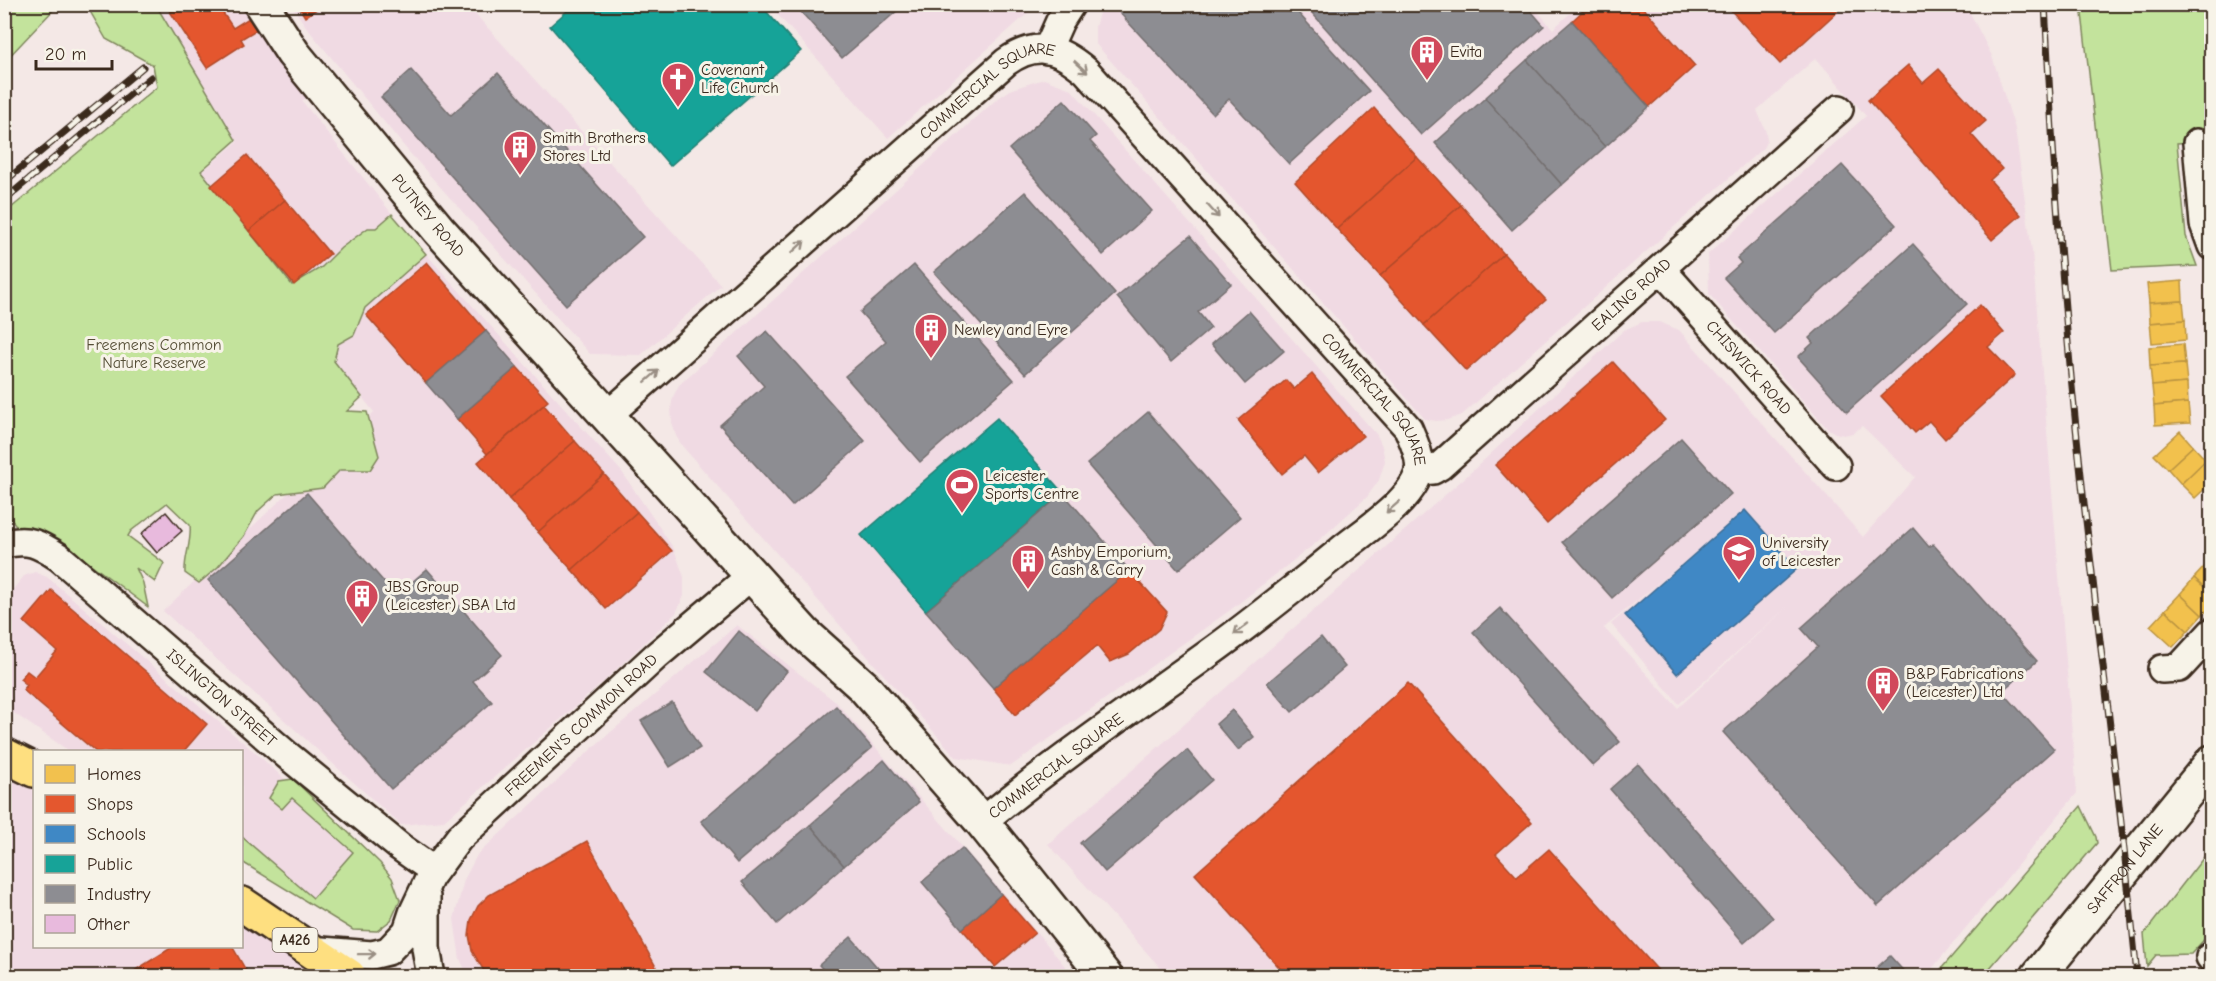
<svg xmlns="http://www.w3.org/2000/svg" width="2216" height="981" font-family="'Comic Neue',sans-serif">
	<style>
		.built { fill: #f0dae3; fill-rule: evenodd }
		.green { fill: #c3e39c; stroke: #7f865d; stroke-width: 1.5 }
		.homes { fill: #f2c14e; stroke: #bb9440; stroke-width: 1.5 }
		.shops { fill: #e4572e; stroke: #b14a29; stroke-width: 1.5 }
		.schools { fill: #3f88c5; stroke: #3e6c93; stroke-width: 1.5 }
		.public { fill: #17a398; stroke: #227f73; stroke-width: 1.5 }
		.industry { fill: #8d8d92; stroke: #746f6f; stroke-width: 1.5 }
		.building { fill: #e8badd; stroke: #3b2a1e; stroke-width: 1.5 }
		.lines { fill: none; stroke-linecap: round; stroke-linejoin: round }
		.street-casing { stroke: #3b2a1e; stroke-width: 32 }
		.secondary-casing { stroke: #3b2a1e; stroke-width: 38 }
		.primary-casing { stroke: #3b2a1e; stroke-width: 38 }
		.street { stroke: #f7f3e8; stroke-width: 27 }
		.secondary { stroke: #f7f3e8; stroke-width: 33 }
		.primary { stroke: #fedf80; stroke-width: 33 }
		.rail-casing { stroke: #3b2a1e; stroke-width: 7 }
		.rail { stroke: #f7f3e8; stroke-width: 4.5; stroke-dasharray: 14; stroke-linecap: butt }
		.oneway { stroke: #998e83 }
		.labels { text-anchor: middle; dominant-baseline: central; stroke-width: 6; stroke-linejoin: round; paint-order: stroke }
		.shield { fill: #f7f3e8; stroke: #73665b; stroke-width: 1.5 }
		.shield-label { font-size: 15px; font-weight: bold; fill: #3b2a1e }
		.poi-label { font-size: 16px; fill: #3b2a1e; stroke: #f7f3e8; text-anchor: start }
		.street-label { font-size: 16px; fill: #3b2a1e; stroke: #f7f3e8 }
		.park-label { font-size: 16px; fill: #564f37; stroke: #f7f3e8 }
	</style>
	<rect width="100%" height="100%" fill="#f4e8e6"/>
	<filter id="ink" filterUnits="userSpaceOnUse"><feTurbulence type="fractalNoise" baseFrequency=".0167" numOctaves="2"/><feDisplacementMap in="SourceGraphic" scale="12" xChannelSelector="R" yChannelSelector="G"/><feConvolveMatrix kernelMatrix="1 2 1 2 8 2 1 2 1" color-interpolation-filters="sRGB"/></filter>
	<g filter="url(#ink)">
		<g class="built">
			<path d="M1106 4H1531L1553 29 1579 5H1966L1992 56 2015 129 2032 251 2077 793 1926 976H1168L1048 844 1470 473 1624 330 1642 322H1659L1679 330 1863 537 1915 477 1862 426 1853 433 1844 435 1835 433 1827 428 1709 294 1708 254 1866 116 1816 58 1757 110 1766 132 1767 140 1763 148 1462 415 1447 420 1436 421 1425 419 1095 43V27L1100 10ZM1686 560 1611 624 1679 704 1787 607 1678 708 1604 628Z"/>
			<polygon points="153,5 244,5 309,96 302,101 392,214 298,295 198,175 237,142"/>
			<polygon points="291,5 467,5 721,285 641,355 590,354 408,151 307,28"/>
			<polygon points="769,5 1037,5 888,138"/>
			<polygon points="1044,79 1071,89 1377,435 1382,446 1385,461 1379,480 1367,497 1317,542 1229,611 1011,766 956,757 683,447 676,436 672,423 671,408 673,397 679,385 691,374 997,99 1012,89"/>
			<polygon points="426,254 622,472 674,549 684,577 684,596 676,613 601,684 444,821 401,825 163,611 374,412 322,347"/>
			<polygon points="35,572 47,577 258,755 358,846 313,898 242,837 242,752 69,751 5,707 5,599 24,576"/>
			<polygon points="737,625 837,703 1040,936 1073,976 468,976 460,959 454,919 464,880 477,855 598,743"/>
			<polygon points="4,777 34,789 34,946 242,946 242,923 319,976 5,976"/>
		</g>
		<g class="green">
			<polygon points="5,4 58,5 5,61 4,5"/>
			<path d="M91 5H156L236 140 201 171 292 285 322 267 341 248 368 228H376L392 214 426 254 365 308 354 335 338 344 334 361 362 397 347 411 367 412 379 456 370 470H340L323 488 277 494 258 511 244 536 218 567 199 583 185 573C184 556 192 543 190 525L167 503 131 531 128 536 164 563 155 582 136 568 143 583 148 607 53 536 18 528 5 511V213L157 87 153 65 106 39 91 13Z"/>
			<polygon points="2081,5 2211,5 2211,141 2177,143 2186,236 2197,266 2112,270"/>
			<polygon points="293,779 380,863 392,878 400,900 391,920 377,931 353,930 242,862 242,837 313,898 353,852 292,798 282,809 269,798 279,781"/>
			<polygon points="2081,806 2096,837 2097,843 1983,976 1935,976"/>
			<polygon points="2211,848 2211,932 2191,954 2156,955 2147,966 2144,934"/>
		</g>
		<g class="homes">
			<polygon points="2182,281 2183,301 2149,303 2147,284"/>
			<polygon points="2183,301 2185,320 2150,323 2149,303"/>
			<polygon points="2185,320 2186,340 2152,343 2150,323"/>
			<polygon points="2183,344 2185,364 2150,366 2149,347"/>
			<polygon points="2185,364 2187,383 2152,386 2150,366"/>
			<polygon points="2187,383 2188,403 2154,406 2152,386"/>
			<polygon points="2188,403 2190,423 2155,425 2154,406"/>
			<polygon points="2180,431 2193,446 2168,469 2154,455"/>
			<polygon points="2193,446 2206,460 2181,484 2168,469"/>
			<polygon points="2206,460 2212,466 2212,482 2195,498 2181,484"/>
			<polygon points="2209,562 2212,564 2212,594 2194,578"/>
			<polygon points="2194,578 2212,594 2212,606 2202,615 2180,594"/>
			<polygon points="2180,594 2202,615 2188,631 2165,610"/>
			<polygon points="2165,610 2188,631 2173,647 2150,626"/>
		</g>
		<g class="shops">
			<polygon points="165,4 217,4 233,28 249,18 256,30 241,39 244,44 207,68"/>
			<polygon points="297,4 324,4 305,17"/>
			<polygon points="1590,4 1640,4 1695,66 1649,107 1572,21"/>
			<polygon points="1725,4 1832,4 1838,11 1780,64"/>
			<polygon points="1908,65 1923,83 1939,69 1986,121 1971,134 2002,169 1990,180 2021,215 1992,240 1868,100"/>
			<polygon points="1374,108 1417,157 1337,229 1295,182"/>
			<polygon points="247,155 285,200 249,231 211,186"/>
			<polygon points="1417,157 1461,205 1380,276 1337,229"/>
			<polygon points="285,200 330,254 294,285 249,231"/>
			<polygon points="1461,205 1504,254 1424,325 1380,276"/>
			<polygon points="1504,254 1546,300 1466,371 1424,325"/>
			<polygon points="427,262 486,331 426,383 366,315"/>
			<polygon points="1980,305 2004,333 1988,347 2015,375 1945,439 1929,421 1915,433 1881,396"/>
			<polygon points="1613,362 1665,420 1547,524 1495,465"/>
			<polygon points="517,367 548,401 487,454 457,419"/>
			<polygon points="1312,374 1363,436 1318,473 1304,456 1282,474 1238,420 1286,380 1294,389"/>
			<polygon points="544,405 575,441 509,499 478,462"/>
			<polygon points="575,441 604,474 538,532 509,499"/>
			<polygon points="604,474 637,512 572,570 538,532"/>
			<polygon points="637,512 672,551 606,609 572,570"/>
			<polygon points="1129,570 1167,612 1159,629 1129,654 1110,662 1097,646 1015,715 993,688"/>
			<polygon points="51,590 207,724 183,752 96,752 23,690 27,685 20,679 27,671 35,677 57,651 24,622"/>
			<polygon points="1408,683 1532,822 1496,854 1517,877 1549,849 1663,976 1287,976 1195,874"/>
			<polygon points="587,841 661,976 487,976 472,951 469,935 471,920 478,906 489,895"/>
			<polygon points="1001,894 1035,933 995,967 962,929"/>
			<polygon points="174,946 232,946 248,974 244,976 126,976"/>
		</g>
		<polygon class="schools" points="1745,510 1797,569 1677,674 1625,615"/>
		<g class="public">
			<polygon points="575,4 760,4 801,51 670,166 550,26"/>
			<polygon points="997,418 1063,493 926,611 861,535"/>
		</g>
		<g class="industry">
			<polygon points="794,4 905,4 842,58"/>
			<polygon points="1116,4 1290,4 1369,91 1289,164 1229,99 1213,114 1127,21 1114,6"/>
			<polygon points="1304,4 1525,4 1544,26 1421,135"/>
			<polygon points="1572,21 1649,107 1605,147 1527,60"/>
			<polygon points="1527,60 1605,147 1562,185 1485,98"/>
			<polygon points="411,70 451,115 498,73 643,237 566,305 381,97"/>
			<polygon points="1485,98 1562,185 1512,230 1435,143"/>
			<polygon points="1064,100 1096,136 1090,141 1152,211 1103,255 1009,149"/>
			<polygon points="1842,165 1896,225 1774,333 1724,278 1741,263 1737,258"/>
			<polygon points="1025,192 1115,294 1025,374 934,272"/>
			<polygon points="1190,236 1231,284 1198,312 1211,328 1171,362 1117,297"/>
			<polygon points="1913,244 1967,304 1847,412 1798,357 1813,343 1809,338"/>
			<polygon points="914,265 1014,380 920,462 845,376 886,341 860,312"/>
			<polygon points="1249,311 1284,351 1245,384 1211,344"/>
			<polygon points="486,331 517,367 457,419 426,383"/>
			<polygon points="767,331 865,441 792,506 720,425 764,386 738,356"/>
			<polygon points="1148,412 1240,517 1178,570 1087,464"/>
			<polygon points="1681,438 1731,494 1612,598 1562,542"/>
			<polygon points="307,493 396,596 427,569 502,655 473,681 492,702 391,789 208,580"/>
			<polygon points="1063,493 1129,570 993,688 926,611"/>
			<polygon points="1913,528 1929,547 1933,544 2037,661 2002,691 2054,749 1878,906 1723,732 1818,647 1801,628"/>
			<polygon points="1500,608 1620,742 1593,766 1473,632"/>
			<polygon points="739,631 787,671 755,711 706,672"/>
			<polygon points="1321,637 1345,667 1292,712 1267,683"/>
			<polygon points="672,702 700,748 670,767 641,721"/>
			<polygon points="836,706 872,748 737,863 701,821"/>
			<polygon points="1232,710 1254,737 1238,750 1216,724"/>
			<polygon points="1187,750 1212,780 1105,872 1080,843"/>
			<polygon points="884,760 919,802 844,866 810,825"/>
			<polygon points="1638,764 1773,918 1744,943 1610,789"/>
			<polygon points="810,825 844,866 777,924 742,882"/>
			<polygon points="962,848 1001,894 962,929 922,882"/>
			<polygon points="851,937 877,967 866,976 829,976 819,965"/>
			<polygon points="1890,956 1908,976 1867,976"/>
			<polygon points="877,967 885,976 866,976"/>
		</g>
		<polygon class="building" points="166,512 182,531 157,553 141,534"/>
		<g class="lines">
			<defs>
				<g id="street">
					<polyline points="1047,50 1060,21 1071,4"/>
					<polyline points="2197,143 2204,224 2212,246"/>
					<path id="s1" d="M1661 269 1836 466"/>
					<path id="s2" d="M608 415 1006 62C1037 40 1059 48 1086 71L1408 428C1413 440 1422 458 1419 472 1411 502 1363 532 1340 551 1297 586 1253 622 1208 654 1132 709 1054 762 982 822"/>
					<path id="s3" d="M1419 471 1433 470 1440 466 1839 109"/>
					<path id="s4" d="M4 544C29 538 39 544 59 557L287 755 400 847 434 871"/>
					<polyline points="2162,669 2179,668 2212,632"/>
					<polyline points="426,897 426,948 431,976"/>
					<path id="s5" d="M309 950 372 955 388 951 407 931 413 913 430 877 459 838 656 656 752 575"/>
					<polyline points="2210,957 2212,956"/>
				</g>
				<g id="secondary">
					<path id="s6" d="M261 4 293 53 439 230 805 634 864 687 982 822 1105 976"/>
					<path id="s7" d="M2038 976 2212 762"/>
				</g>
				<g id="primary">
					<polyline points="4,755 34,770"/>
					<polyline points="242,904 349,976"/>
				</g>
			</defs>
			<use href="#street" class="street-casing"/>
			<use href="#secondary" class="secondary-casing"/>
			<use href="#primary" class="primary-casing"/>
			<use href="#street" class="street"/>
			<use href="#secondary" class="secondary"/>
			<use href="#primary" class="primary"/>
			<defs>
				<g id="rail">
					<path d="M2045 4C2053 168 2065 331 2083 494 2101 655 2122 815 2137 976"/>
					<polyline points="4,182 143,67"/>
					<polyline points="4,200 151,77"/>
				</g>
			</defs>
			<use href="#rail" class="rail-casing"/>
			<use href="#rail" class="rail"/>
		</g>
		<defs><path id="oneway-shaft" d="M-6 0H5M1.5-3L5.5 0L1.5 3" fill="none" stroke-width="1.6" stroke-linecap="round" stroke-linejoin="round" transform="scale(1.5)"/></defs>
		<g class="oneway">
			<use href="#oneway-shaft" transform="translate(1081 67) rotate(42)"/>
			<use href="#oneway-shaft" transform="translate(1213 211) rotate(48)"/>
			<use href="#oneway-shaft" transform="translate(798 247) rotate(-42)"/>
			<use href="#oneway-shaft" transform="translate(652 376) rotate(-41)"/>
			<use href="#oneway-shaft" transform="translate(1393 507) rotate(139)"/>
			<use href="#oneway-shaft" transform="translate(1241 629) rotate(142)"/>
			<use href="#oneway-shaft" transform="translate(367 954) rotate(-1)"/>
		</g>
	</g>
	<defs>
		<symbol id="building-pin" viewBox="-11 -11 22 30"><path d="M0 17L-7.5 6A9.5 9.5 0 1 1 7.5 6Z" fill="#d1495b" stroke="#f7f3e8"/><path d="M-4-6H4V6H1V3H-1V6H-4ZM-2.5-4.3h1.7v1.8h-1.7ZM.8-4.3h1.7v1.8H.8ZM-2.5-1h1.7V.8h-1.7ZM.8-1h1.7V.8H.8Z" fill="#fff"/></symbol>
		<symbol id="church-pin" viewBox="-11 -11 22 30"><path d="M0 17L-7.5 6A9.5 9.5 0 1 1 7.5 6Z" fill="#d1495b" stroke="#f7f3e8"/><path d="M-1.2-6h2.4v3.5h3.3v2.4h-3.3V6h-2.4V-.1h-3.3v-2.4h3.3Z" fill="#fff"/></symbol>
		<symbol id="stadium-pin" viewBox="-11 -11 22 30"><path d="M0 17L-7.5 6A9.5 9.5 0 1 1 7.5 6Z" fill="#d1495b" stroke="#f7f3e8"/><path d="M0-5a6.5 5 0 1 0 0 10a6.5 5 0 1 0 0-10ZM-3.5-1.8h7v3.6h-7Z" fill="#fff"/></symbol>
		<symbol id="university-pin" viewBox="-11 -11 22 30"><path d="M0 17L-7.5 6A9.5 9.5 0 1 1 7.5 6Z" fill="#d1495b" stroke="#f7f3e8"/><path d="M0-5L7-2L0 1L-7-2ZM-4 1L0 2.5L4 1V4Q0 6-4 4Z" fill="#fff"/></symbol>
	</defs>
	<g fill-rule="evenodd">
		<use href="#building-pin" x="1408" y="33" width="38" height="52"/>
		<use href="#church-pin" x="659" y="60" width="38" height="52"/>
		<use href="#building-pin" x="501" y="128" width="38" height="52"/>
		<use href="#building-pin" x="912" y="311" width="38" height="52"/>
		<use href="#stadium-pin" x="943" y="466" width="38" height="52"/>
		<use href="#university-pin" x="1720" y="533" width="38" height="52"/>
		<use href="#building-pin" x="1009" y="542" width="38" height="52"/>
		<use href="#building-pin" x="343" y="577" width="38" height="52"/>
		<use href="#building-pin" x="1864" y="664" width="38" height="52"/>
	</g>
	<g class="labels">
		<rect class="shield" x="272.5" y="928" width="45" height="24" rx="4.5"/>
		<g class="shield-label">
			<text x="295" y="940">A426</text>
		</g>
		<g class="poi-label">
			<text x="1450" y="52">Evita</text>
			<text x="701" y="70">Covenant<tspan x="701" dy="18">Life Church</tspan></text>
			<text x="543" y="138">Smith Brothers<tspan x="543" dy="18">Stores Ltd</tspan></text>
			<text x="954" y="330">Newley and Eyre</text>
			<text x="985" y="476">Leicester<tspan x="985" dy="18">Sports Centre</tspan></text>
			<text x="1762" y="543">University<tspan x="1762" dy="18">of Leicester</tspan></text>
			<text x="1051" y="552">Ashby Emporium,<tspan x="1051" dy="18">Cash &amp; Carry</tspan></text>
			<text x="385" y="587">JBS Group<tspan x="385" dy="18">(Leicester) SBA Ltd</tspan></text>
			<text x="1906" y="674">B&amp;P Fabrications<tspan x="1906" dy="18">(Leicester) Ltd</tspan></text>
		</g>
		<g class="street-label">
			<text stroke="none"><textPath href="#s2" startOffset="502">COMMERCIAL SQUARE</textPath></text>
			<text stroke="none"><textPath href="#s6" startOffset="270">PUTNEY ROAD</textPath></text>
			<text stroke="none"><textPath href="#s3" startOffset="279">EALING ROAD</textPath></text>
			<text stroke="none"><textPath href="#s1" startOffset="132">CHISWICK ROAD</textPath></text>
			<text stroke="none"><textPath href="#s2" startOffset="1059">COMMERCIAL SQUARE</textPath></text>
			<text stroke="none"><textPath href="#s4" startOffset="274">ISLINGTON STREET</textPath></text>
			<text stroke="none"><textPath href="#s5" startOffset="381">FREEMEN'S COMMON ROAD</textPath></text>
			<text transform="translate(1056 766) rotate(-37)">COMMERCIAL SQUARE</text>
			<text stroke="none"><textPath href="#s7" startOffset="138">SAFFRON LANE</textPath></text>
		</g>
		<g class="park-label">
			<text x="154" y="345">Freemens Common<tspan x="154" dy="18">Nature Reserve</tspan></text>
		</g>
	</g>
	<rect width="2216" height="981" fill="none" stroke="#f7f3e8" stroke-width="24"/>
	<rect x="12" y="12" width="2192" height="957" fill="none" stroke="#3b2a1e" stroke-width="2" filter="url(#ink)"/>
	<rect x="33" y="750" width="210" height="198" fill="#f7f3e8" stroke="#aca397" stroke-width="1.5"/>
	<rect x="45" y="765" width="30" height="18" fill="#f2c14e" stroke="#aca397" stroke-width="1.5"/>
	<text x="87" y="780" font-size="18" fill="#3b2a1e">Homes</text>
	<rect x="45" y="795" width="30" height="18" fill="#e4572e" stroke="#aca397" stroke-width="1.5"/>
	<text x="87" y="810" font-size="18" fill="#3b2a1e">Shops</text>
	<rect x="45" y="825" width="30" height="18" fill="#3f88c5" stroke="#aca397" stroke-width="1.5"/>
	<text x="87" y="840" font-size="18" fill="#3b2a1e">Schools</text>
	<rect x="45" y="855" width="30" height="18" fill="#17a398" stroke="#aca397" stroke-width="1.5"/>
	<text x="87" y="870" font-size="18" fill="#3b2a1e">Public</text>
	<rect x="45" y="885" width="30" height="18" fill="#8d8d92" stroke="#aca397" stroke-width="1.5"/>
	<text x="87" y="900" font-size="18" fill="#3b2a1e">Industry</text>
	<rect x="45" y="915" width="30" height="18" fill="#e8badd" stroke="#aca397" stroke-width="1.5"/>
	<text x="87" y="930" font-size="18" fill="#3b2a1e">Other</text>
	<path d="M36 60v9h76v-9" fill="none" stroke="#3b2a1e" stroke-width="3"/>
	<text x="45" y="60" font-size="18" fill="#3b2a1e" stroke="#f7f3e8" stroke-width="4.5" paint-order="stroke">20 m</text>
</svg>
